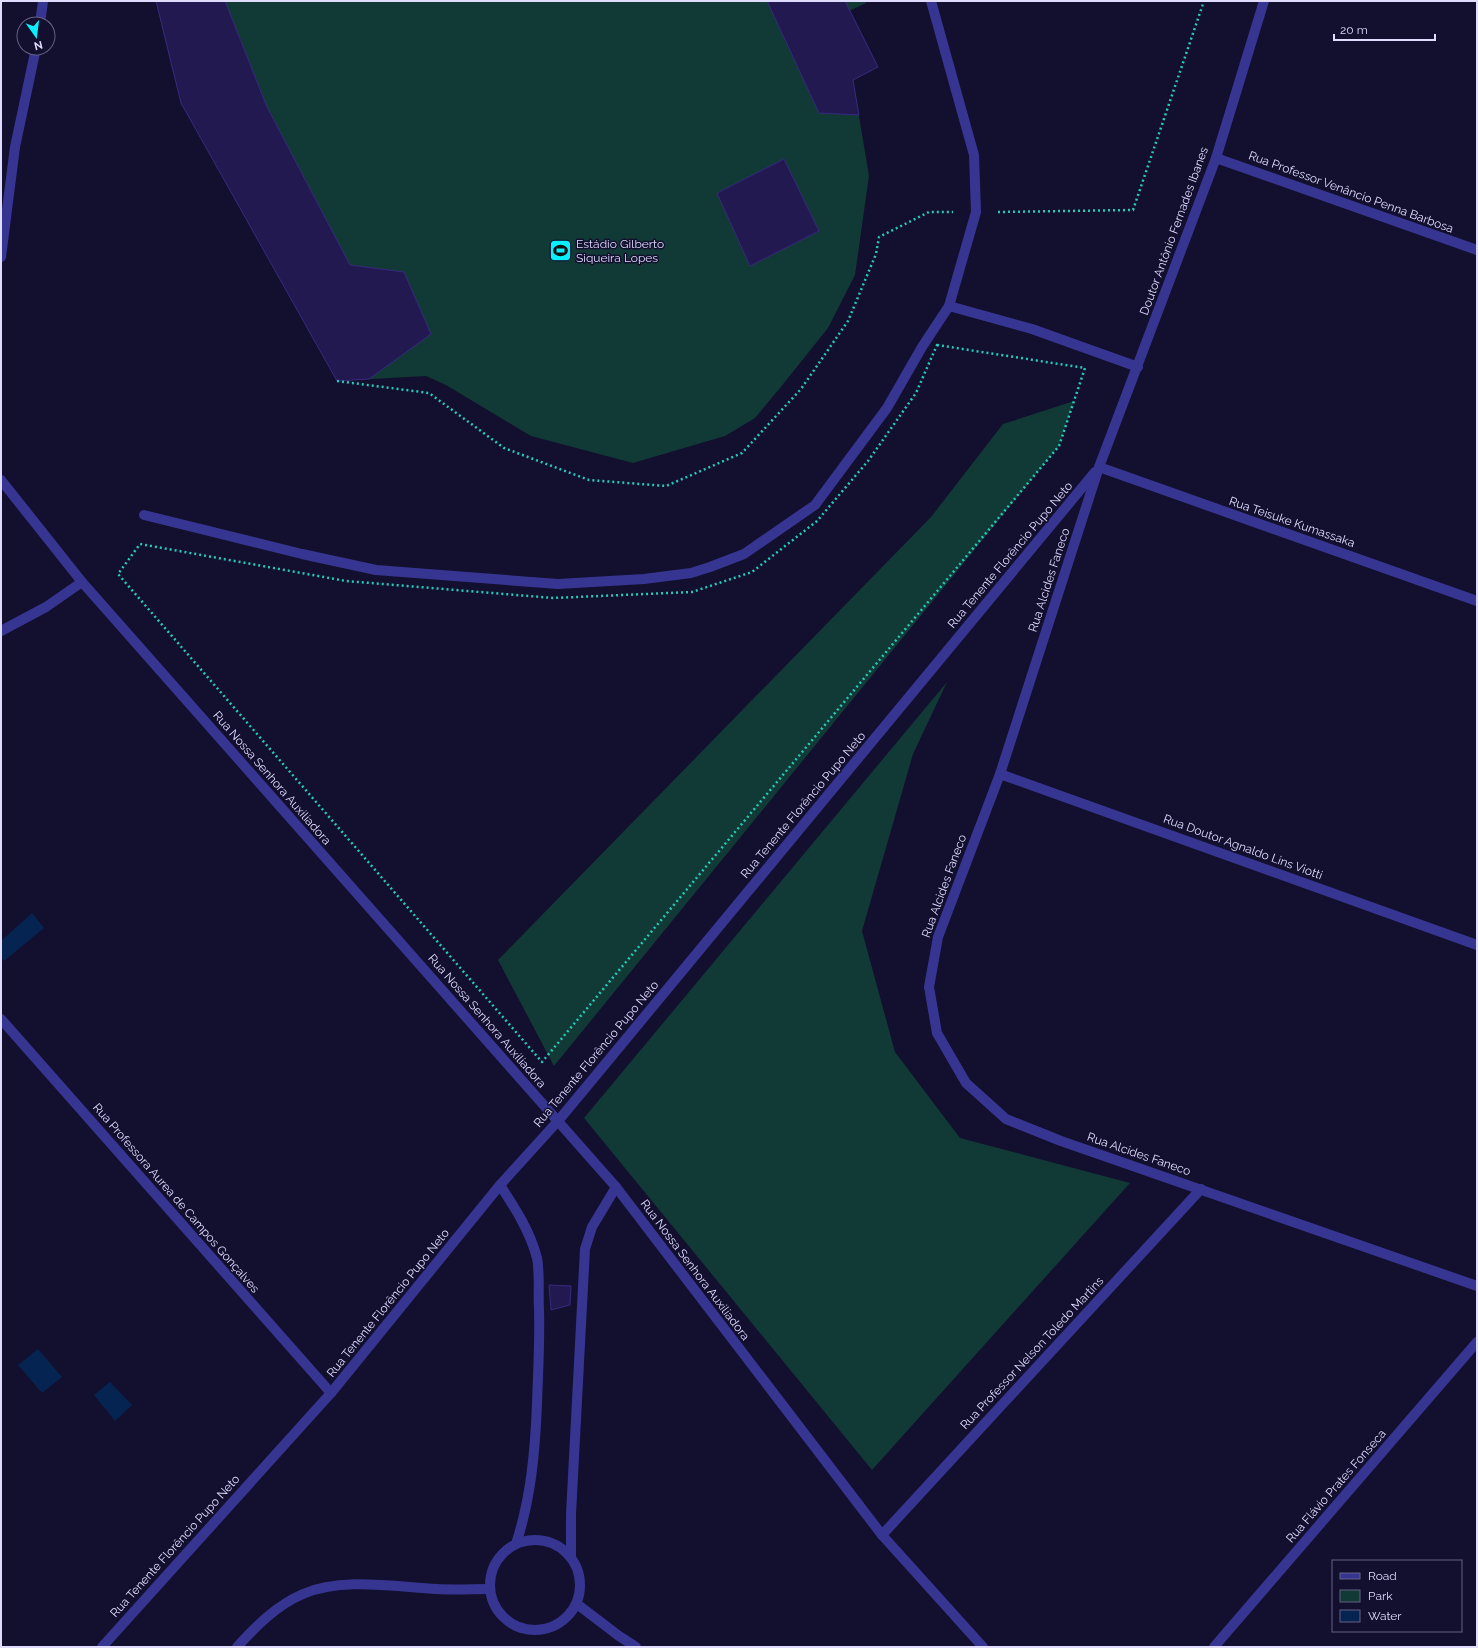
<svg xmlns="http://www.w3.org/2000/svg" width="1478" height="1648" font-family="Raleway,sans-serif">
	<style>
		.green { fill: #113936 }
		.water { fill: #062451 }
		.building { fill: #231951; stroke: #37297f }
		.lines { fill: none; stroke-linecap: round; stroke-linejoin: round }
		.path { stroke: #24cbbb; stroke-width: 2.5; stroke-dasharray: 2 3; stroke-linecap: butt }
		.lane { stroke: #363692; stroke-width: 10 }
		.street { stroke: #363692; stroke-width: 10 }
		.labels { text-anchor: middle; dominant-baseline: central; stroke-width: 3; stroke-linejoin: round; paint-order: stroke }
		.street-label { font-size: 12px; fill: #dfdcff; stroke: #130f2e }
		.poi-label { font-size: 12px; fill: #dfdcff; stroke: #130f2e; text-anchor: start }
	</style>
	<rect width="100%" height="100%" fill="#130f2e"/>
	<g class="green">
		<polygon points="159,1 865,1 866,3 847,12 878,67 853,80 869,176 855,275 828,328 780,388 755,418 725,436 633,463 531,436 446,385 426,376 337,381 181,103 162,27"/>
		<polygon points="1074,401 1059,446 554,1066 498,960 931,517 1003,424"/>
		<polygon points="947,682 913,754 862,931 895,1052 960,1138 1130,1183 872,1470 584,1118"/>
	</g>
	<g class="water">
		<polygon points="32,913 44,928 4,961 1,957 1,941"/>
		<polygon points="38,1349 62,1377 42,1393 18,1365"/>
		<polygon points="110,1382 132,1405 115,1421 94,1395"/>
	</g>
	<g class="building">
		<polygon points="156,1 225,1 267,107 350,265 404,272 431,334 369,379 337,381 181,103"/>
		<polygon points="767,1 845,1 878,67 853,80 859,115 819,113"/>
		<polygon points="784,159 819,231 750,266 717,193"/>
		<polygon points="549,1285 571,1286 570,1305 551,1310"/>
	</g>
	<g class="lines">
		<g class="path">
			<polyline points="998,212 1133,210 1204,1"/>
			<polygon points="937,345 1085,368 1059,446 542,1062 118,574 140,544 346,581 553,598 692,592 752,572 817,521 868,461 916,393"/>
			<polyline points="337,381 429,393 504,448 589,480 666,486 742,453 801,389 848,321 876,254 879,237 929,212 953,212"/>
		</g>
		<g class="lane">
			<polyline points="949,306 1032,329 1138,367"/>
			<polyline points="144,515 302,554 376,570 558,584 644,579 691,573 710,567 744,554 815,505 887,408 922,347 949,306 976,212 974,155 931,1"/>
			<path d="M500 1185C515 1208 530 1231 537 1258 540 1273 538 1294 539 1310 540 1341 538 1372 537 1404 535 1452 531 1498 516 1544"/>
			<circle cx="535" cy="1585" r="45"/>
			<polyline points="571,1557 571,1514 585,1249 592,1227 616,1187"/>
			<polyline points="577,1604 619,1636 636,1647"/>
			<path d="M237 1647C256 1626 277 1605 303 1594 342 1577 396 1587 437 1589 454 1590 472 1589 489 1589"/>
		</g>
		<g class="street">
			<polyline points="1264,1 1216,158 1099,467 1000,774 938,937 929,987 937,1033 966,1083 1006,1119 1061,1141 1477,1286"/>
			<polyline points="40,24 43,1"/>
			<polyline points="1216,158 1477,250"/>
			<polyline points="1,257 15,147 36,48"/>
			<polyline points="1099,467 1477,601"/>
			<polyline points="1,480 82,582 616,1187 882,1535 983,1647"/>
			<polyline points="1,631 46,607 82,582"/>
			<polyline points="1000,774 1477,945"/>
			<polyline points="1,1019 331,1393"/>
			<polyline points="882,1535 1201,1189"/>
			<polyline points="102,1647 331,1393 500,1185 558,1121 597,1074 1095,472"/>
			<polyline points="1214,1647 1477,1342"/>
		</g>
	</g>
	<defs>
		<symbol id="stadium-square" viewBox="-11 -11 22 22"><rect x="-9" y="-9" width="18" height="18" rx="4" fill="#08efff" stroke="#130f2e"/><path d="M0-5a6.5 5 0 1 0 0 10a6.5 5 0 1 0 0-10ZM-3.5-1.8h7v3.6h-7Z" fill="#111"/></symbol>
	</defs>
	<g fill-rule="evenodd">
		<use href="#stadium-square" x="548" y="238" width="25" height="25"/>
	</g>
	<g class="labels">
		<g class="street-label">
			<text transform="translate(1351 192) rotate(20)">Rua Professor Venâncio Penna Barbosa</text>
			<text transform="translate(1174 231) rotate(-70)">Doutor Antônio Fernades Ibanes</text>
			<text transform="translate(1292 522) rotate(19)">Rua Teisuke Kumassaka</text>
			<text transform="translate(1010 555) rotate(-50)">Rua Tenente Florêncio Pupo Neto</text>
			<text transform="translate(1049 580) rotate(-72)">Rua Alcides Faneco</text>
			<text transform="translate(272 778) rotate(49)">Rua Nossa Senhora Auxiliadora</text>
			<text transform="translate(803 805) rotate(-50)">Rua Tenente Florêncio Pupo Neto</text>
			<text transform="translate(1243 847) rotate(20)">Rua Doutor Agnaldo Lins Viotti</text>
			<text transform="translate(944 886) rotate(-70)">Rua Alcides Faneco</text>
			<text transform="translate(487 1021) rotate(49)">Rua Nossa Senhora Auxiliadora</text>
			<text transform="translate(596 1054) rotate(-50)">Rua Tenente Florêncio Pupo Neto</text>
			<text transform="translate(1139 1154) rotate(19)">Rua Alcides Faneco</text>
			<text transform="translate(176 1198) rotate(49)">Rua Professora Aurea de Campos Gonçalves</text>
			<text transform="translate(695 1270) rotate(53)">Rua Nossa Senhora Auxiliadora</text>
			<text transform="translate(388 1303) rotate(-51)">Rua Tenente Florêncio Pupo Neto</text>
			<text transform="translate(1032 1353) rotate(-47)">Rua Professor Nelson Toledo Martins</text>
			<text transform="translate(1336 1486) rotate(-49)">Rua Flávio Prates Fonseca</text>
			<text transform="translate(175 1546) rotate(-48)">Rua Tenente Florêncio Pupo Neto</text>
		</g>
		<g class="poi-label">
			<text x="576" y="244">Estádio Gilberto<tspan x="576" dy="14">Siqueira Lopes</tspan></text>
		</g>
	</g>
	<rect width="1478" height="1648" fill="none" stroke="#dfdcff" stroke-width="4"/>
	<rect x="1332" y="1560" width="130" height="72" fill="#130f2e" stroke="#656182"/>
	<rect x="1340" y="1573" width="20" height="6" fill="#363692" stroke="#656182"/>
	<text x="1368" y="1580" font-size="12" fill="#dfdcff">Road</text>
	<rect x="1340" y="1590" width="20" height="12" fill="#113936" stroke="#656182"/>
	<text x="1368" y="1600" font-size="12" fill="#dfdcff">Park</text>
	<rect x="1340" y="1610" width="20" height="12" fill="#062451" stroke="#656182"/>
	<text x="1368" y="1620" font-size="12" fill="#dfdcff">Water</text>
	<g transform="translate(36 36) rotate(166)"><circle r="19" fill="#130f2e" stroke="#656182"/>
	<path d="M0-3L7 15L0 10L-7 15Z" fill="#08efff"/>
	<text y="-6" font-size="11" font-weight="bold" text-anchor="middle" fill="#dfdcff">N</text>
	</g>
	<path d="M1334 34v6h101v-6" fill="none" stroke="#dfdcff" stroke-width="2"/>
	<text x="1340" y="34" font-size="12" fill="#dfdcff" stroke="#130f2e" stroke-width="3" paint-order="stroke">20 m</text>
</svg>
